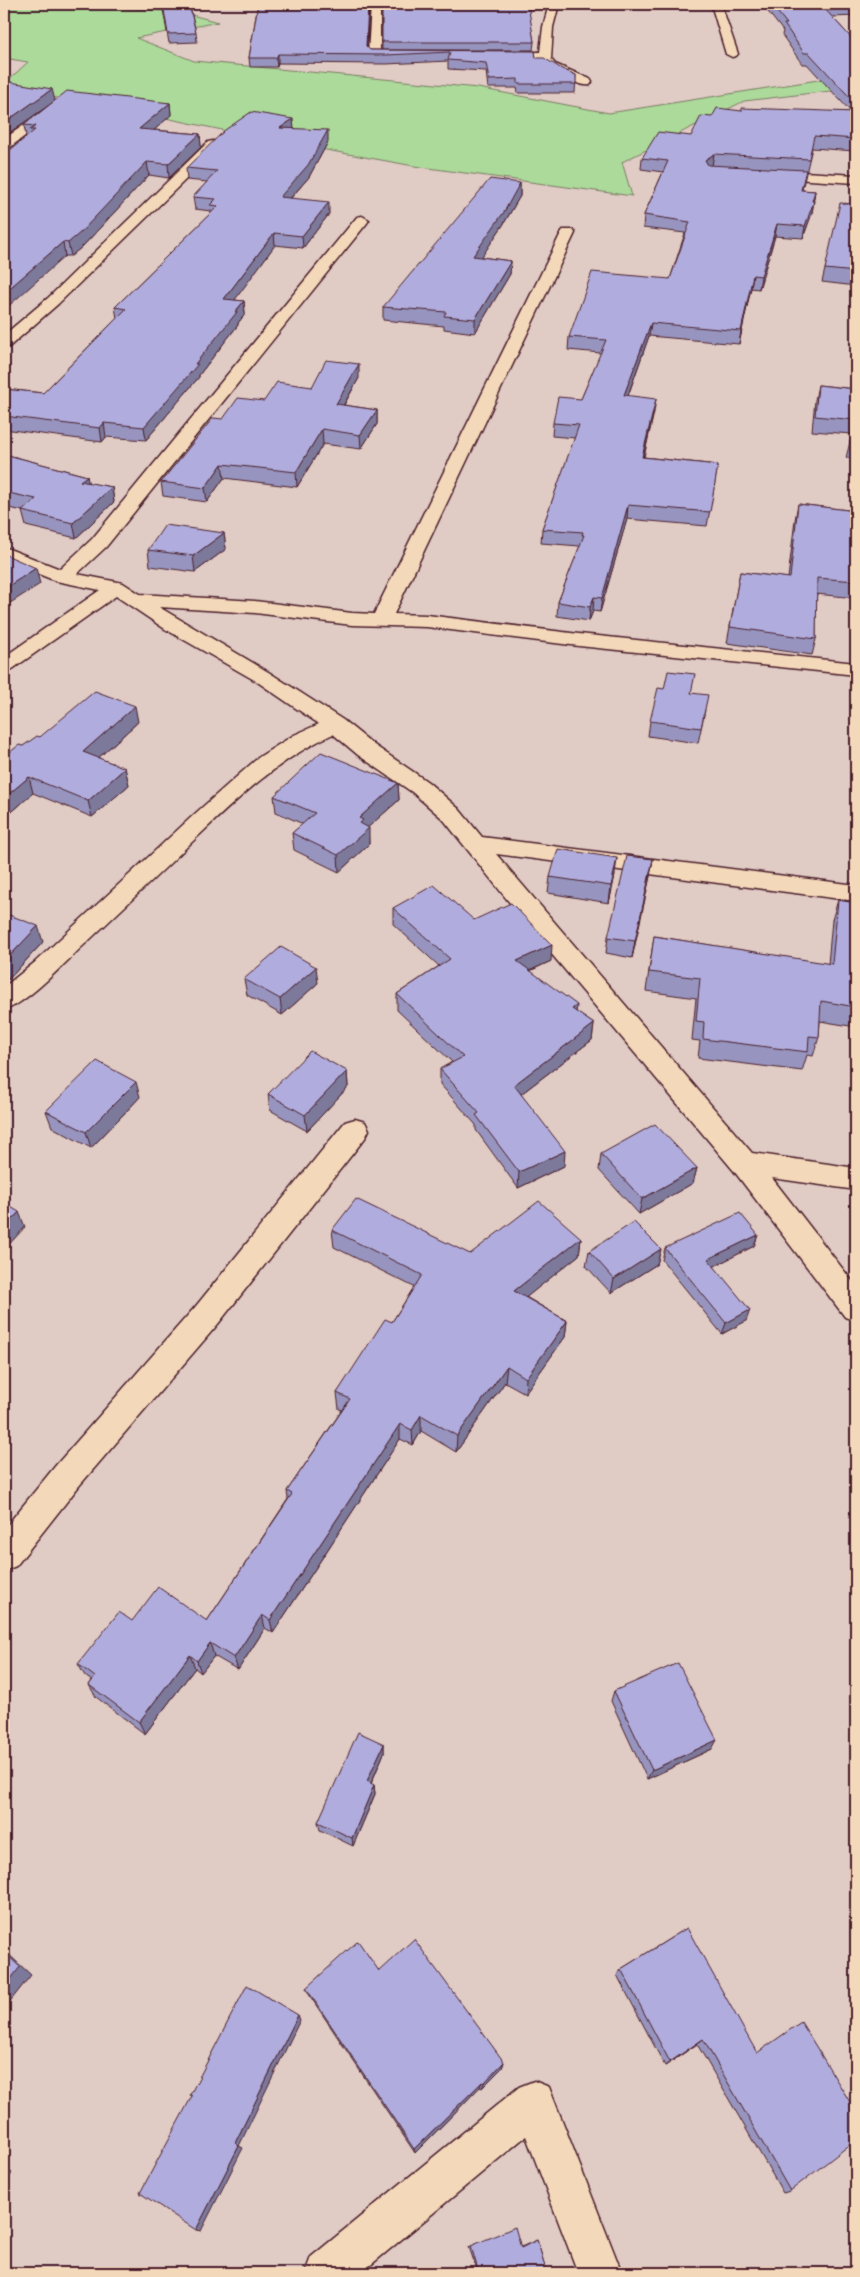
<svg xmlns="http://www.w3.org/2000/svg" width="860" height="2277" font-family="'Patrick Hand',sans-serif">
	<style>
		.green { fill: #abda9a; stroke: #7a7c62 }
		.lines { fill: none; stroke-linecap: round; stroke-linejoin: round }
		.minor-casing { stroke: #4a1f2b; stroke-width: 3 }
		.minor { fill: #f4d8ba; fill-rule: evenodd }
		.wall { fill: #9795bf; stroke: #4a1f2b }
		.shaded-wall { fill: #7b799b; stroke: #4a1f2b }
		.building { fill: #b0adde; stroke: #4a1f2b }
	</style>
	<rect width="100%" height="100%" fill="#e0cbc5"/>
	<filter id="ink" filterUnits="userSpaceOnUse"><feTurbulence type="fractalNoise" baseFrequency=".02" numOctaves="2"/><feDisplacementMap in="SourceGraphic" scale="10" xChannelSelector="R" yChannelSelector="G"/><feConvolveMatrix kernelMatrix="1 2 1 2 8 2 1 2 1" color-interpolation-filters="sRGB"/></filter>
	<g filter="url(#ink)">
		<polygon class="green" points="4,4 91,4 105,7 180,12 218,22 136,38 194,61 478,88 609,113 856,74 856,88 744,101 622,162 632,196 414,166 260,138 123,109 60,98 4,93 4,84 28,62 4,58"/>
		<g class="lines">
			<defs>
				<g id="minor">
					<polygon points="371,4 379,4 380,6 380,52 407,52 413,55 411,57 370,57 368,55"/>
					<path d="M549 4H559L553 27 551 59 555 64 590 79 592 82 590 85C579 87 543 69 539 58H498L492 55 498 52H540L543 27Z"/>
					<polygon points="711,4 721,4 738,54 736,56 732,57 726,54"/>
					<polygon points="54,104 58,105 60,108 58,111 9,148 4,149 4,139"/>
					<polygon points="213,141 218,142 219,145 218,148 58,304 10,346 4,348 4,335 48,298 208,142"/>
					<polygon points="768,170 856,175 856,183 763,177 761,174"/>
					<path d="M362 216 369 220 367 223 106 547 77 574 123 583 140 594 255 601 352 613 374 614 561 233 563 230H573L575 233 394 614 427 615 579 634 856 663V675L579 646 427 627 352 625 255 613 159 607 270 673 343 720 374 745 428 782 459 809 482 837 856 885V901L496 854 752 1153 856 1168V1190L772 1178 856 1286V1321L845 1317 734 1171 533 932 443 819 412 792 358 755 333 734C277 760 236 800 192 842 157 876 121 910 85 944 66 961 27 1004 4 1010V987L34 963 198 811 259 757 294 735 319 724 256 681 165 629 116 596 11 670 4 672V657L100 590 56 581 4 560V547L60 569 92 539 357 217Z"/>
					<polygon points="355,1119 365,1122 369,1130 365,1138 218,1324 79,1486 16,1566 4,1571 4,1529 57,1464 196,1306 345,1122"/>
					<polygon points="534,2081 549,2087 622,2273 578,2273 526,2136 361,2273 305,2273 311,2257 519,2087"/>
				</g>
			</defs>
			<use href="#minor" class="minor-casing"/>
			<use href="#minor" class="minor"/>
		</g>
		<g class="wall">
			<polygon points="162,4 196,4 196,5 190,6 196,33 197,42 169,43"/>
			<polygon points="258,4 369,4 367,47 370,50 535,51 536,58 576,75 575,93 518,93 517,88 488,88 486,71 448,69 448,61 386,64 278,63 277,67 250,67 249,58"/>
			<polygon points="380,4 538,4 538,9 528,9 534,42 533,50 382,50 382,6"/>
			<polygon points="762,4 856,4 856,16 832,17 856,43 856,151 812,148 802,190 815,191 813,201 814,201 812,213 803,238 775,236 759,289 751,288 739,344 649,336 628,396 654,412 644,457 718,465 707,526 627,519 600,612 593,611 589,621 557,616 558,602 580,546 541,543 542,529 575,438 552,436 553,423 581,399 601,353 568,350 569,337 670,279 685,233 643,228 644,215 663,172 641,169 642,158 691,136 712,117 742,111 851,112 807,64 802,64 782,35 783,31"/>
			<polygon points="4,81 54,101 170,103 171,115 154,130 200,134 201,147 169,178 149,175 83,246 71,256 65,256 26,137 24,125 46,107 6,135 4,135"/>
			<polygon points="294,129 328,142 309,177 291,198 329,214 303,248 275,245 234,300 244,301 245,314 238,323 238,325 199,375 199,377 146,440 106,437 102,442 4,429 4,389 43,393 117,318 115,307 211,213 211,211 195,209 193,197 207,182 187,180 186,168"/>
			<polygon points="520,183 520,196 503,225 481,257 511,261 510,274 475,333 444,329 444,326 383,320 383,307"/>
			<polygon points="856,204 856,286 822,282 825,269"/>
			<polygon points="359,378 344,405 377,410 377,424 361,449 323,444 297,487 224,478 207,502 163,496 161,482 223,419 264,401 312,387"/>
			<polygon points="818,385 856,389 856,459 846,458 852,434 812,431 815,400"/>
			<polygon points="4,454 87,476 88,483 112,487 114,502 76,538 26,526 22,511 23,511 4,507"/>
			<polygon points="798,504 856,511 856,598 816,594 816,639 812,655 727,643 740,572 788,578 795,520"/>
			<polygon points="224,533 226,549 195,572 150,566 148,550"/>
			<polygon points="692,693 705,710 698,743 648,736 650,721"/>
			<polygon points="138,722 98,758 125,768 129,785 92,817 33,793 4,819 23,746 40,737"/>
			<polygon points="398,783 399,800 368,827 369,844 339,872 294,850 292,833 303,824 276,812 274,796"/>
			<polygon points="653,859 650,876 632,958 606,953 608,937"/>
			<polygon points="615,875 609,903 548,893 550,877"/>
			<polygon points="838,900 856,903 856,1027 820,1021 819,1037 813,1056 807,1055 802,1071 698,1058 700,1041 692,1040 696,998 646,991 654,936 828,964 832,920"/>
			<polygon points="393,908 474,920 551,961 530,971 576,1012 594,1024 592,1040 521,1094 564,1166 518,1188 476,1130 476,1125 440,1084 440,1069 452,1062 397,1010 397,994 439,966 393,924"/>
			<polygon points="4,913 43,942 8,980 4,978"/>
			<polygon points="244,979 318,983 282,1015 247,995"/>
			<polygon points="347,1071 348,1087 307,1131 270,1110 268,1094"/>
			<polygon points="140,1097 91,1148 52,1127 46,1111"/>
			<polygon points="601,1154 697,1168 693,1183 639,1214 599,1170"/>
			<polygon points="332,1230 470,1254 581,1238 579,1255 526,1297 567,1321 565,1337 525,1393 505,1382 456,1452 421,1431 413,1445 400,1439 273,1633 265,1628 238,1670 214,1656 201,1673 195,1668 145,1734 96,1697 89,1685 92,1681 85,1676 78,1664 132,1621 207,1621 288,1499 287,1491 342,1410 339,1409 337,1393 392,1322 414,1287 334,1247"/>
			<polygon points="758,1235 754,1246 714,1266 746,1321 722,1334 662,1260 665,1248"/>
			<polygon points="661,1249 657,1264 611,1293 586,1266 589,1251"/>
			<polygon points="614,1691 712,1749 647,1779 611,1701"/>
			<polygon points="384,1744 384,1753 371,1784 374,1785 375,1794 353,1846 320,1830 318,1822"/>
			<polygon points="687,1928 790,2191 783,2193 697,2044 665,2066 617,1975 621,1969"/>
			<polygon points="379,1971 504,2062 502,2068 482,2088 480,2087 415,2153 310,1996 306,1988"/>
			<polygon points="537,2240 547,2273 470,2273 477,2270 469,2247 471,2246 521,2247"/>
		</g>
		<g class="shaded-wall">
			<polygon points="368,4 369,4 366,55 366,46"/>
			<polygon points="278,54 278,63 277,67 276,58"/>
			<polygon points="52,89 55,101 6,135 4,123"/>
			<polygon points="170,103 171,115 141,142 139,129"/>
			<polygon points="293,119 294,130 280,128"/>
			<polygon points="328,130 328,142 309,177 281,209 280,197"/>
			<polygon points="200,134 201,147 169,178 168,164"/>
			<polygon points="714,154 712,166 703,172 705,160"/>
			<polygon points="147,162 149,175 83,246 71,256 68,243"/>
			<polygon points="520,183 520,196 503,225 473,270 473,256"/>
			<polygon points="815,191 812,213 803,238 805,226"/>
			<polygon points="329,202 329,214 303,248 302,236"/>
			<polygon points="777,224 775,236 759,289 761,276"/>
			<polygon points="274,233 275,245 226,312 224,299"/>
			<polygon points="63,242 65,256 4,310 4,293"/>
			<polygon points="511,261 510,274 475,333 475,319"/>
			<polygon points="753,275 751,288 739,344 741,331"/>
			<polygon points="244,301 245,314 238,323 238,325 199,375 199,377 146,440 144,427 195,364"/>
			<polygon points="651,323 649,336 623,409 624,395"/>
			<polygon points="359,364 359,378 336,418 336,404"/>
			<polygon points="656,399 654,412 640,471 642,457"/>
			<polygon points="377,410 377,424 361,449 360,435"/>
			<polygon points="104,423 106,437 102,442 100,428"/>
			<polygon points="322,429 323,444 297,487 296,472"/>
			<polygon points="222,464 224,478 207,502 205,488"/>
			<polygon points="87,476 90,491 80,481"/>
			<polygon points="112,487 114,502 76,538 73,523"/>
			<polygon points="628,505 627,519 600,612 602,598"/>
			<polygon points="224,533 226,549 195,572 193,556"/>
			<polygon points="36,568 40,584 4,607 4,589"/>
			<polygon points="594,597 593,611 589,621 590,607"/>
			<polygon points="135,706 138,722 87,768 83,752"/>
			<polygon points="125,768 129,785 92,817 88,801"/>
			<polygon points="29,777 33,793 4,819 4,798"/>
			<polygon points="398,783 399,800 364,831 369,828 369,844 339,872 338,855 359,818"/>
			<polygon points="617,858 615,875 609,903 611,886"/>
			<polygon points="653,859 650,876 632,958 635,941"/>
			<polygon points="38,926 43,942 8,980 4,966 4,962"/>
			<polygon points="552,945 551,961 516,977 517,961"/>
			<polygon points="316,967 318,983 282,1015 280,999"/>
			<polygon points="577,1005 575,1021 572,1009"/>
			<polygon points="594,1024 592,1040 513,1100 514,1085"/>
			<polygon points="347,1071 348,1087 307,1131 305,1115"/>
			<polygon points="136,1082 140,1097 91,1148 86,1132"/>
			<polygon points="565,1151 564,1166 518,1188 519,1172"/>
			<polygon points="697,1168 693,1183 639,1214 642,1199"/>
			<polygon points="19,1212 25,1227 4,1250 4,1229"/>
			<polygon points="758,1235 754,1246 705,1271 708,1259"/>
			<polygon points="581,1238 579,1255 513,1308 514,1291"/>
			<polygon points="661,1249 657,1264 611,1293 614,1279"/>
			<polygon points="750,1310 746,1321 722,1334 726,1323"/>
			<polygon points="567,1321 565,1337 525,1393 526,1378"/>
			<polygon points="507,1366 505,1382 456,1452 457,1436"/>
			<polygon points="421,1415 421,1431 413,1445 412,1430"/>
			<polygon points="400,1424 400,1439 273,1633 270,1620"/>
			<polygon points="262,1615 265,1628 238,1670 234,1658"/>
			<polygon points="210,1643 214,1656 201,1673 197,1661"/>
			<polygon points="190,1655 195,1668 145,1734 139,1722"/>
			<polygon points="717,1740 712,1749 647,1779 652,1770"/>
			<polygon points="384,1744 384,1753 368,1790 367,1781"/>
			<polygon points="374,1785 375,1794 353,1846 352,1838"/>
			<polygon points="4,1950 31,1975 4,2009"/>
			<polygon points="298,2015 300,2020 239,2146 235,2143"/>
			<polygon points="703,2039 697,2044 665,2066 670,2062"/>
			<polygon points="504,2062 502,2068 482,2088 484,2083"/>
			<polygon points="482,2082 480,2087 415,2153 414,2149"/>
			<polygon points="239,2146 243,2148 201,2231 196,2230"/>
			<polygon points="4,2167 12,2173 4,2187"/>
		</g>
		<g class="building">
			<polygon points="163,4 189,4 196,33 168,34"/>
			<polygon points="258,4 368,4 366,46 370,50 535,51 536,58 544,58 562,69 576,75 576,84 518,84 518,79 489,80 486,63 448,60 450,52 386,55 278,54 276,58 249,58"/>
			<polygon points="382,4 528,4 534,42 382,42"/>
			<polygon points="771,4 856,4 856,6 823,7 856,43 856,104 809,53 804,53 784,24 787,24"/>
			<polygon points="4,81 52,89 4,123"/>
			<polygon points="67,91 170,103 139,129 200,134 168,164 147,162 81,232 68,243 63,242 4,293 4,155 35,130 30,130 36,126 24,125"/>
			<polygon points="717,108 742,111 742,108 856,112 856,139 814,136 809,159 714,154 705,160 708,165 806,170 801,190 815,191 812,201 814,201 805,226 777,224 761,276 753,275 741,331 651,323 624,395 656,399 642,457 718,465 710,512 628,505 602,598 594,597 590,607 558,602 584,535 582,535 583,532 542,529 579,425 553,423 558,397 581,399 606,340 569,337 592,272 670,279 690,222 644,215 668,161 642,158 658,132 691,136 701,116 712,117"/>
			<polygon points="251,112 293,119 280,128 328,130 308,165 280,197 329,202 302,236 274,233 224,299 244,301 235,312 237,312 195,364 198,364 144,427 104,423 100,428 4,416 4,389 43,393 126,309 115,307 218,206 210,205 216,199 193,197 217,171 186,168 225,130"/>
			<polygon points="490,179 520,183 504,212 473,256 511,261 475,319 444,316 446,312 383,307"/>
			<polygon points="840,203 856,204 856,272 825,269"/>
			<polygon points="326,360 359,364 336,404 377,410 360,435 322,429 296,472 222,464 205,488 161,482 213,418 223,419 238,398 264,401 277,382 312,387"/>
			<polygon points="818,385 856,389 856,444 850,443 855,420 815,416"/>
			<polygon points="4,454 87,476 80,481 112,487 73,523 22,511 36,499 4,492"/>
			<polygon points="798,504 856,511 856,581 817,578 816,639 730,627 740,572 790,578"/>
			<polygon points="165,525 224,533 193,556 148,550"/>
			<polygon points="4,554 36,568 4,589"/>
			<polygon points="668,671 695,674 691,693 708,695 701,728 650,721 658,688 664,689"/>
			<polygon points="95,691 135,706 83,752 125,768 88,801 29,777 4,798 4,757 19,745 23,746 37,736 40,737"/>
			<polygon points="321,752 398,783 359,818 363,820 360,823 369,828 338,855 292,833 315,813 274,796"/>
			<polygon points="558,849 617,858 611,886 550,877"/>
			<polygon points="627,856 653,859 635,941 608,937"/>
			<polygon points="434,885 474,920 511,903 552,945 517,961 577,1005 572,1009 594,1024 514,1085 565,1151 519,1172 476,1115 479,1113 440,1069 463,1057 397,994 450,959 393,908"/>
			<polygon points="838,900 856,903 856,1007 821,1001 819,1037 809,1036 808,1052 703,1039 704,1022 696,1021 700,978 649,972 654,936 832,964"/>
			<polygon points="4,913 38,926 4,962"/>
			<polygon points="281,947 316,967 280,999 244,979"/>
			<polygon points="310,1051 347,1071 305,1115 268,1094"/>
			<polygon points="97,1061 136,1082 86,1132 46,1111"/>
			<polygon points="655,1124 697,1168 642,1199 601,1154"/>
			<polygon points="356,1199 470,1254 539,1201 581,1238 514,1291 567,1321 526,1378 507,1366 457,1436 421,1415 412,1430 400,1424 270,1620 262,1615 234,1658 210,1643 197,1661 190,1655 139,1722 89,1685 95,1677 78,1664 119,1612 132,1621 158,1587 207,1621 292,1494 287,1491 350,1399 337,1393 385,1319 392,1322 422,1275 332,1230"/>
			<polygon points="4,1203 19,1212 4,1229"/>
			<polygon points="740,1213 758,1235 708,1259 750,1310 726,1323 665,1248"/>
			<polygon points="634,1222 661,1249 614,1279 589,1251"/>
			<polygon points="678,1663 717,1740 652,1770 614,1691"/>
			<polygon points="358,1732 384,1744 367,1781 374,1785 352,1838 318,1822"/>
			<polygon points="687,1928 757,2053 801,2022 856,2112 856,2140 790,2191 703,2039 670,2062 621,1969"/>
			<polygon points="414,1939 504,2062 484,2083 482,2082 414,2149 306,1988 358,1941 379,1971"/>
			<polygon points="4,1952 20,1967 4,1988"/>
			<polygon points="247,1985 298,2015 235,2143 239,2146 196,2230 140,2193 192,2096 190,2095"/>
			<polygon points="515,2227 521,2248 537,2240 547,2273 471,2273 478,2270 471,2246"/>
		</g>
	</g>
	<rect width="860" height="2277" fill="none" stroke="#f4d8ba" stroke-width="20"/>
	<rect x="10" y="10" width="840" height="2257" fill="none" stroke="#4a1f2b" stroke-width="2" filter="url(#ink)"/>
</svg>
